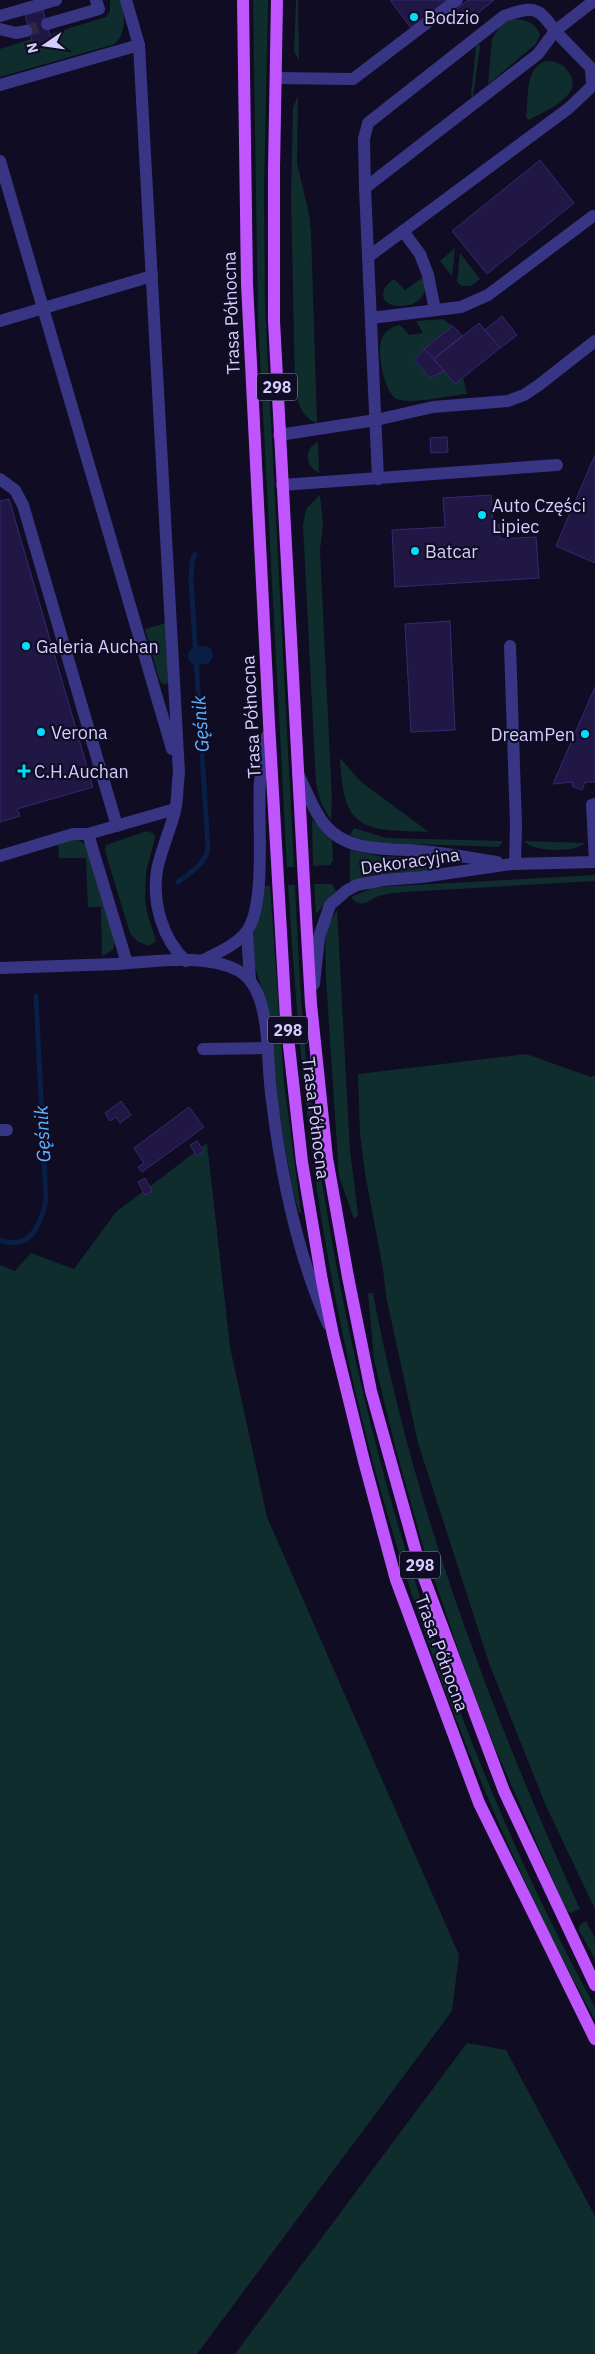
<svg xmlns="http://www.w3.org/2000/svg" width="595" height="2354" font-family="'IBM Plex Sans',sans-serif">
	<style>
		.green { fill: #0f2d2c }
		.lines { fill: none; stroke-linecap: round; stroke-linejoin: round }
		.stream { stroke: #091f45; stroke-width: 5 }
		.canal { stroke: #091f45; stroke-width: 18 }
		.building { fill: #211745; stroke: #372872 }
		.minor-tunnel { stroke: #2d2944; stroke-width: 12; stroke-dasharray: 12 6; stroke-linecap: butt }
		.minor { stroke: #383584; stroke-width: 12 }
		.major { stroke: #c055ff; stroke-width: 12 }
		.poi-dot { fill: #00def9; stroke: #100c23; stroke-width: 2 }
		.labels { text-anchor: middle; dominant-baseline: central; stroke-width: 4.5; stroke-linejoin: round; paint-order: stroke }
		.shield { fill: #100c23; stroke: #9994bd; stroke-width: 1 }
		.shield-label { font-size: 16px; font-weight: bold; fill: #d4ceff }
		.poi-label { font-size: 18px; fill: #d4ceff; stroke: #100c23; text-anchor: start }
		.street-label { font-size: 18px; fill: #d4ceff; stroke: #100c23 }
		.water-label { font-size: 19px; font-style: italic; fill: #5cb2ff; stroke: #100c23 }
	</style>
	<rect width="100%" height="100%" fill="#100c23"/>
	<g class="green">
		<path d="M110 0H120C125 15 127 31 115 44L0 77V49L31 39 34 48 52 43 50 34 106 17 110 11Z"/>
		<polygon points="253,0 268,0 264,191 265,306 294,867 287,867 258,319"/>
		<polygon points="296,0 298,0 299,61 294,51"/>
		<path d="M513 19C526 19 535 22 540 35L536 44 488 84 492 39 502 23Z"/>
		<polygon points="479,44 480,47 473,97 471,95 476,46"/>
		<path d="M546 61C555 61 562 63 567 70 588 94 545 111 529 120L526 118C529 99 524 68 546 61Z"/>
		<path d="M298 96 297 163 309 214 311 232 317 423C301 417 298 403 295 387L291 198 293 107Z"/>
		<polygon points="455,248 452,276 440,261"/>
		<polygon points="460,253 480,279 471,286 462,286 457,282"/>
		<path d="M423 277C424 281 425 286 425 289 423 306 396 311 385 301 380 291 386 285 394 279L405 290Z"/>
		<path d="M443 319 453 326 424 349 415 360 429 378 444 371 455 384 463 377 467 394C450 395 411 405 397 399 384 393 376 350 382 338 385 331 393 326 400 325L409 335 423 333 416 321Z"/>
		<path d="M318 442 319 473C305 466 303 449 318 442Z"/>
		<polygon points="320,495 323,523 320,551 332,799 331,820 321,803 316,783 303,525 306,509"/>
		<polygon points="166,623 168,683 165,685 160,682 145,629"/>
		<path d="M340 758 361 782 429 832C364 830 343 832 340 758Z"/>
		<polygon points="312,819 332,841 333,860 330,865 313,866"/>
		<polygon points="354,828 386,838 503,841 499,847 384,843 365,841 350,835"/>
		<polygon points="147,831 154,834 155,838 146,872 145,899 147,913 156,941 148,946 137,941 130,933 105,851 106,845"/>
		<polygon points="73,840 78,840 86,845 115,941 113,950 102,956 101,907 88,907 86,858 59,858 58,845"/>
		<path d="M524 841 585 843C576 853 532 852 524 841Z"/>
		<polygon points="350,850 379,856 431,859 435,865 430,871 376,874 350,882"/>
		<path d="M595 875V881L404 892C396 893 387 893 379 896 368 900 361 910 351 897L375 887Z"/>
		<polygon points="314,884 332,884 336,891 316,914"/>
		<path d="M288 885H295C298 949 301 1014 308 1078 345 1398 440 1723 595 2007V2020C464 1780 372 1516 326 1246 305 1127 296 1006 288 885Z"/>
		<polygon points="262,886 270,886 284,1082 301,1212 299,1213 291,1182 278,1105 268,1008 255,967 253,936 259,918"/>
		<polygon points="337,910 350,1151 358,1215 354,1219 339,1176 326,978 325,938 327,927"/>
		<polygon points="526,1054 591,1077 595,1075 595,1909 546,1806 489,1663 418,1443 386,1296 383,1269 365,1173 360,1134 358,1074"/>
		<polygon points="207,1143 230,1347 267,1517 459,1955 452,2011 197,2354 0,2354 0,1265 15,1271 31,1253 74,1269 116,1212"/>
		<path d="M368 1293H373C413 1507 490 1711 580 1909L571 1913 567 1911 561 1898 495 1748 466 1672 423 1546 396 1450 374 1360Z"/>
		<polygon points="586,1921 595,1938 595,1959 578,1929 581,1924"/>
		<polygon points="467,2043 506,2050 595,2216 595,2354 235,2354"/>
	</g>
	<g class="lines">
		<g class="stream">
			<path d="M178 882C191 872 205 865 208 848L191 580 192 561 195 554"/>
			<path d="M0 1240C30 1251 40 1226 46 1201L36 996"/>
		</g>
		<polyline class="canal" points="197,656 204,655"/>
	</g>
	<g class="building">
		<polygon points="390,0 447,0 411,28"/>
		<polygon points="468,0 494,0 462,26 452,13"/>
		<polygon points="43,10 52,43 34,48 25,15"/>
		<polygon points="540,160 574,203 487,274 452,231"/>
		<polygon points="502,316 517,335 500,348 485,330"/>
		<polygon points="479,323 500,348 455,384 434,359"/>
		<polygon points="453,326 462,336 434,358 424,349"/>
		<polygon points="424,349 444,371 429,378 415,360"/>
		<polygon points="447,437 448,452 431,453 430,438"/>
		<polygon points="595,455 595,563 556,546"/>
		<polygon points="491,495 493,524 499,524 500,539 536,537 539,578 395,587 392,530 445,527 443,498"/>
		<polygon points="9,499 93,787 17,809 20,816 0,822 0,501"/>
		<polygon points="450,621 455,730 411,732 405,624"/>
		<polygon points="595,687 595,782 585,782 582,790 572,786 573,782 553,784"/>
		<polygon points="121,1101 131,1115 120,1123 116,1117 110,1121 105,1113"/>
		<polygon points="189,1107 204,1127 142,1172 138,1167 144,1163 134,1148"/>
		<polygon points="197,1141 204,1151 197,1156 190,1145"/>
		<polygon points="145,1178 152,1191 145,1195 138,1182"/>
	</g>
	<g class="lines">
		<polyline class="minor-tunnel" points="26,31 47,24"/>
		<g class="minor">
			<path d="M126 0 139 45 179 773C177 786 178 799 175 811 170 831 161 850 157 870 152 902 162 939 186 961"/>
			<polyline points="0,16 56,0"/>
			<polyline points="47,24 99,9 96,0"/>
			<polyline points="0,29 16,33 26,31"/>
			<polyline points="276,78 353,79 457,0"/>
			<polyline points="0,85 139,45"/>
			<polyline points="0,161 172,749"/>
			<path d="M365 188 538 54 555 31C538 6 533 6 504 16L368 123 364 139 365 188 378 479"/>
			<polyline points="403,231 420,254 428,275 435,310"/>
			<polyline points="368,257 569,108 592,86 591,68 555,31 595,0"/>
			<polyline points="371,318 461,307 488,295 593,216"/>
			<polyline points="0,321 152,276"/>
			<polyline points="279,435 376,420 433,407 508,401 524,395 539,385 595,341"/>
			<polyline points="0,479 15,490 23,505 117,826"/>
			<polyline points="282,485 557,465"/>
			<polyline points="510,646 516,825 515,864"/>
			<path d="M298 774C306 789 313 811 325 825 348 853 388 848 421 851 446 853 472 858 497 862"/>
			<polyline points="88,834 127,963"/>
			<polyline points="0,856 73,834 88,834 175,809"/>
			<polyline points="247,932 250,980"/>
			<path d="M203 960C217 953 237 945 247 931 267 903 257 817 260 781 262 766 265 751 267 736"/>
			<path d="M0 968C39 967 78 965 117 964 153 962 205 953 237 970 249 976 257 990 261 1003 270 1034 267 1069 272 1101 281 1175 298 1256 328 1324"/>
			<polyline points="314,984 319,937 330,905 346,891 357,885 383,880 422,877 512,864 595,862 592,805 595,804"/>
			<polyline points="203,1049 268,1048"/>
			<polyline points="0,1130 7,1130"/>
		</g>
		<g class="major">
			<polyline points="243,0 247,284 269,723 286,1019 302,1162 322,1281 333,1335 364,1461 396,1580 479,1803 595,2039"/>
			<polyline points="277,0 274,169 274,321 304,882 311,1004 327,1158 348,1277 371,1391 421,1570 504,1791 595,1985"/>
		</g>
	</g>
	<g class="poi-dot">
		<circle cx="414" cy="17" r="5"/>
		<circle cx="482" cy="515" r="5"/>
		<circle cx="415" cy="551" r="5"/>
		<circle cx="26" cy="646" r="5"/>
		<circle cx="41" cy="732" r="5"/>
		<circle cx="585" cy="734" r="5"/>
		<path d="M21.5 763.5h5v5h5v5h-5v5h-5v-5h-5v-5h5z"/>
	</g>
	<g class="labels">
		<g class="shield">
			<rect x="257" y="373.5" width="40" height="27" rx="4"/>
			<rect x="268" y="1016.5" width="40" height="27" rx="4"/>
			<rect x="400" y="1551.5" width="40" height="27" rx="4"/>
		</g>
		<g class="shield-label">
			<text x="277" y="387">298</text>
			<text x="288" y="1030">298</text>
			<text x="420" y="1565">298</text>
		</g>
		<g class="poi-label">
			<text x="424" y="17">Bodzio</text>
			<text x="492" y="505">Auto Części<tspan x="492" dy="21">Lipiec</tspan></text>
			<text x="425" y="551">Batcar</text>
			<text x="36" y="646">Galeria Auchan</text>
			<text x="51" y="732">Verona</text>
			<text x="575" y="734" text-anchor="end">DreamPen</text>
			<text x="34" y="771">C.H.Auchan</text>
		</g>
		<g class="street-label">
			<text transform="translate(231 313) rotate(-92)">Trasa Północna</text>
			<text transform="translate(251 717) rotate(-93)">Trasa Północna</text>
			<text transform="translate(410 861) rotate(-8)">Dekoracyjna</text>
			<text transform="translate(316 1118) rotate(83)">Trasa Północna</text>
			<text transform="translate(442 1653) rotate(70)">Trasa Północna</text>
		</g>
		<g class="water-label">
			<text transform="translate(200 724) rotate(-94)">Gęśnik</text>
			<text transform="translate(42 1134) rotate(-93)">Gęśnik</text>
		</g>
	</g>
	<g transform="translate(45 45) rotate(257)" stroke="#100c23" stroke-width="4" paint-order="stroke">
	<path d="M0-4L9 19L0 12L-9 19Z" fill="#d4ceff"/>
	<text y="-8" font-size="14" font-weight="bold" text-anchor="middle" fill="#d4ceff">N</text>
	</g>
</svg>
